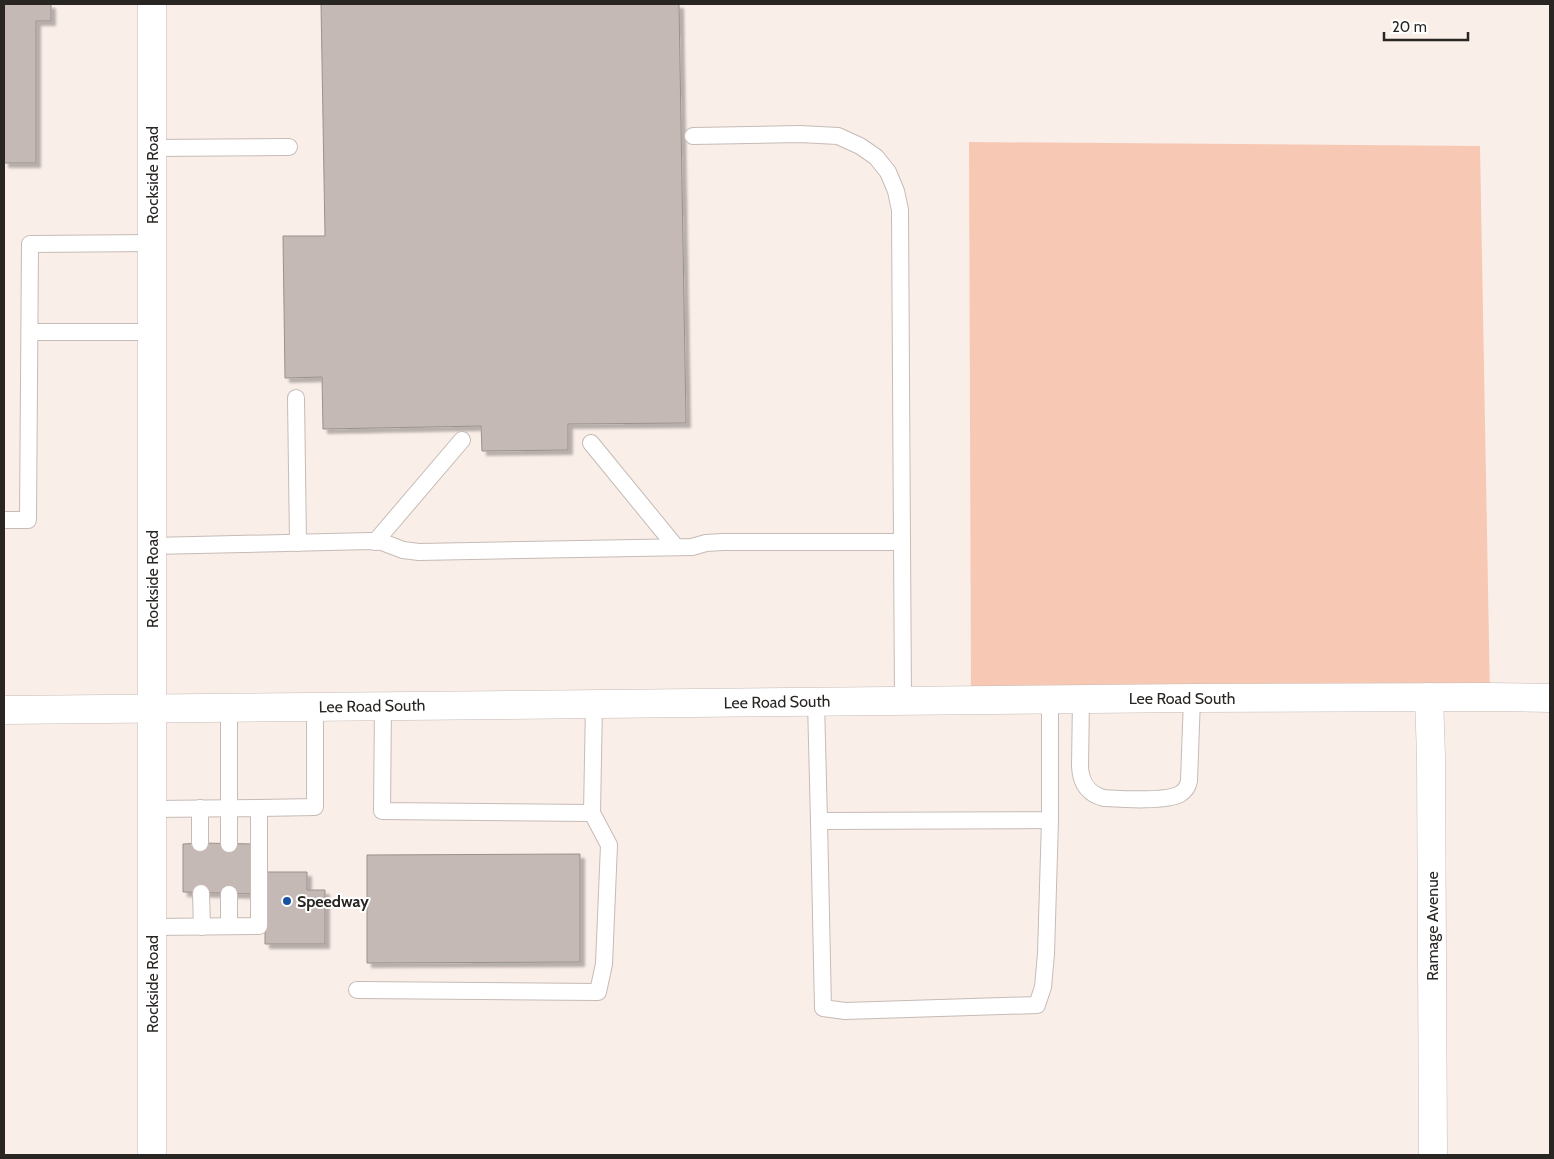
<svg xmlns="http://www.w3.org/2000/svg" width="1554" height="1159" font-family="Cabin,sans-serif">
	<style>
		.green { fill: #f7c9b4 }
		.building { fill: #c4b9b4; stroke: #9b918c; filter: url(#shadow) }
		.lines { fill: none; stroke-linecap: round; stroke-linejoin: round }
		.lane-casing { stroke: #c6bbb6; stroke-width: 18 }
		.street-casing { stroke: #c6bbb6; stroke-width: 29 }
		.primary-casing { stroke: #c6bbb6; stroke-width: 29 }
		.lane { stroke: #fff; stroke-width: 16 }
		.street { stroke: #fff; stroke-width: 28 }
		.primary { stroke: #fff; stroke-width: 28 }
		.poi-dot { fill: #1653a3; stroke: #fff; stroke-width: 2 }
		.labels { text-anchor: middle; dominant-baseline: central; stroke-width: 4; stroke-linejoin: round; paint-order: stroke }
		.street-label { font-size: 16px; fill: #292523; stroke: #fff }
		.poi-label { font-size: 16px; font-weight: bold; fill: #292523; stroke: #fff; text-anchor: start }
	</style>
	<defs>
		<filter id="shadow"><feDropShadow dx="4.5" dy="4.5" stdDeviation="1" flood-color="#0004"/></filter>
	</defs>
	<rect width="100%" height="100%" fill="#faeee9"/>
	<polygon class="green" points="969,142 1480,146 1490,697 971,700"/>
	<g class="building">
		<polygon points="4,4 51,4 51,21 36,21 36,163 4,163"/>
		<polygon points="321,4 679,4 686,423 568,424 568,450 482,451 481,426 323,429 322,377 285,378 283,236 325,236"/>
		<polygon points="200,843 254,844 253,894 183,892 183,844"/>
		<polygon points="580,854 580,962 367,963 367,855"/>
		<polygon points="265,872 307,872 307,890 325,890 325,944 265,944"/>
	</g>
	<g class="lines">
		<defs>
			<g id="lane">
				<polyline points="693,136 800,134 838,136 860,146 876,157 888,172 896,191 900,210 902,542"/>
				<polyline points="152,148 289,147"/>
				<polyline points="30,332 152,332"/>
				<polyline points="296,398 298,543"/>
				<polyline points="591,443 676,547"/>
				<polyline points="4,520 28,520 30,244 152,243"/>
				<polyline points="375,542 462,440"/>
				<polyline points="152,546 371,541 382,542 403,550 419,552 692,547 706,543 723,542 902,542 903,701"/>
				<path d="M1081 699 1080 767C1081 783 1088 794 1104 798 1121 799 1166 802 1180 794 1185 791 1188 786 1189 781L1192 698"/>
				<polyline points="816,702 819,821 1050,820 1050,699"/>
				<polyline points="383,705 382,811 592,813 594,704"/>
				<polyline points="229,708 229,844"/>
				<polyline points="259,808 315,807 315,706"/>
				<polyline points="152,809 259,808 259,926 152,927"/>
				<polyline points="819,821 823,1008 845,1011 1037,1005 1043,987 1046,954 1050,820"/>
				<polyline points="200,843 200,808"/>
				<polyline points="201,893 202,927"/>
				<polyline points="229,894 229,926"/>
				<polyline points="357,990 598,992 604,964 609,845 592,813"/>
			</g>
			<g id="street">
				<polyline points="1429,697 1431,757 1433,1155"/>
				<polyline points="4,710 1192,698 1490,697 1550,698"/>
			</g>
			<polyline id="primary" points="152,1155 152,4"/>
		</defs>
		<use href="#lane" class="lane-casing"/>
		<use href="#street" class="street-casing"/>
		<use href="#primary" class="primary-casing"/>
		<use href="#lane" class="lane"/>
		<use href="#street" class="street"/>
		<use href="#primary" class="primary"/>
	</g>
	<circle class="poi-dot" cx="287" cy="901" r="5"/>
	<g class="labels">
		<g class="street-label">
			<text transform="translate(152 175) rotate(-90)">Rockside Road</text>
			<text transform="translate(152 579) rotate(-90)">Rockside Road</text>
			<text x="1182" y="698">Lee Road South</text>
			<text transform="translate(777 702) rotate(-1)">Lee Road South</text>
			<text transform="translate(372 706) rotate(-1)">Lee Road South</text>
			<text transform="translate(1432 926) rotate(-90)">Ramage Avenue</text>
			<text transform="translate(152 984) rotate(-90)">Rockside Road</text>
		</g>
		<g class="poi-label">
			<text x="297" y="901">Speedway</text>
		</g>
	</g>
	<rect width="1554" height="1159" fill="none" stroke="#292523" stroke-width="10"/>
	<path d="M1384 32v8h84v-8" fill="none" stroke="#292523" stroke-width="2.5"/>
	<text x="1392" y="32" font-size="15" fill="#292523" stroke="#ffffff" stroke-width="4" paint-order="stroke">20 m</text>
</svg>
